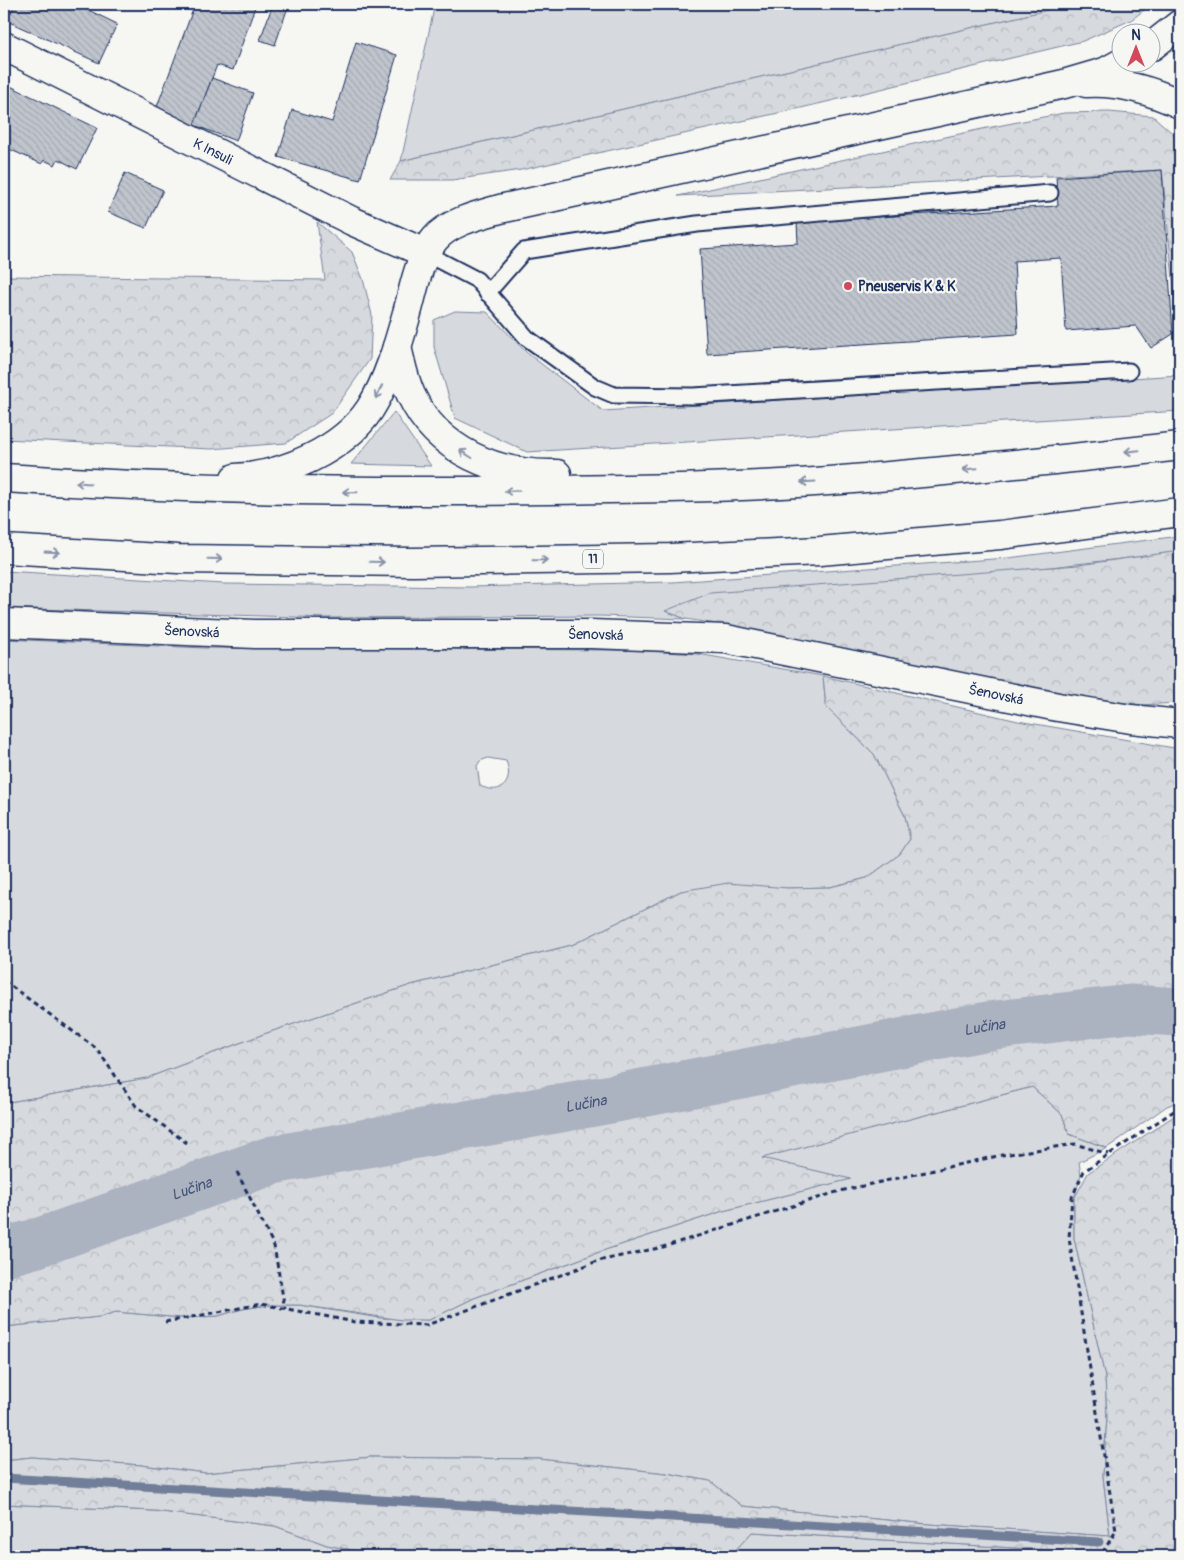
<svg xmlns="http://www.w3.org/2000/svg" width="1184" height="1560" font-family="Pangolin,sans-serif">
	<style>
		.green { fill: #d6d9dd; stroke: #78849e; fill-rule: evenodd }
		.forest { fill: url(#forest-crowns); stroke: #78849e }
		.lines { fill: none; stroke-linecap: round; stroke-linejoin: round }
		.stream { stroke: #717e99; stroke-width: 9 }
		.river { stroke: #abb2c0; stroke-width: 49 }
		.building { fill: url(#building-back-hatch); stroke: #1b2f5e }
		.lane-casing { stroke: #1b2f5e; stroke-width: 19 }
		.street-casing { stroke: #1b2f5e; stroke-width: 31 }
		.secondary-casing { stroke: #1b2f5e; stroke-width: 31 }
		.highway-casing { stroke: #1b2f5e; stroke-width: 31 }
		.path { stroke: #1b2f5e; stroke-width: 3; stroke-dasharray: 5 4; stroke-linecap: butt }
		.lane { stroke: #f6f6f2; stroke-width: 15 }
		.street { stroke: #f6f6f2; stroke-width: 28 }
		.secondary { stroke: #f6f6f2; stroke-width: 28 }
		.highway { stroke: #f6f6f2; stroke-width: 28 }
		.oneway { stroke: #8892a8 }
		.poi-dot { fill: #d1495b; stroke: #f6f6f2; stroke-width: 2 }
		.labels { text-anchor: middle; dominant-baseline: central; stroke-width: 4.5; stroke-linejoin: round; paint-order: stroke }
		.shield { fill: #f6f6f2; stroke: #5d6b8a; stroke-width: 1 }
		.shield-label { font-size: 12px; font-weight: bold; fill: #1b2f5e }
		.street-label { font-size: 14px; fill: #1b2f5e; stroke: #f6f6f2 }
		.poi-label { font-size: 14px; font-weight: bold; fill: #1b2f5e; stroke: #f6f6f2; text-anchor: start }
		.water-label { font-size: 15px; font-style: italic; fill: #46567b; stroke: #f6f6f2 }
	</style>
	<defs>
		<pattern id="forest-crowns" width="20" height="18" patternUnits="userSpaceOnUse" patternTransform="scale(1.25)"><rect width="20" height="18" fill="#d6d9dd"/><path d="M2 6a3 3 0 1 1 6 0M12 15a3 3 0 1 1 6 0" fill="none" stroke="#b7bbc0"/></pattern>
		<pattern id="building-back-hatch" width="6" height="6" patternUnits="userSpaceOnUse" patternTransform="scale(1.25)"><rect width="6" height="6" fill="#c0c4cd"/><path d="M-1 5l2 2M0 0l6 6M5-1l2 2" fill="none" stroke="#a4a9b2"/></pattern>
	</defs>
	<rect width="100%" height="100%" fill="#f6f6f2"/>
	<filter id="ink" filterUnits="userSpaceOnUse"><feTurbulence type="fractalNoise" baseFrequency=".02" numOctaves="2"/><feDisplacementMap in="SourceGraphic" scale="10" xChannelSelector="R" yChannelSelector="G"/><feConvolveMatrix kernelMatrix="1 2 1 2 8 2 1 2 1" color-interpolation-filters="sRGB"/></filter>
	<g filter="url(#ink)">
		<g class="green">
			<polygon points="435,4 1074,4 401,161"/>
			<polygon points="455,311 487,312 527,353 603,411 1180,375 1180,411 527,452 455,418 434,347 434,320"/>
			<polygon points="394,412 431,466 351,464"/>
			<polygon points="1180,536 1180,551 1155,555 666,611 686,619 599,616 328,618 4,608 4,571 224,584 470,587 673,582 1008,558"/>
			<path d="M4 639 204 648 628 650 698 654 823 676 826 707 874 754 905 816 910 839 900 854 867 878 830 887 681 891 572 945 411 985 264 1034 147 1078 4 1103ZM488 758 506 761C514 782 502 796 480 786L477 766 480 761Z"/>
			<polygon points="1032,1087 1062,1114 1069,1134 1107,1148 1079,1162 1081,1175 1074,1199 1074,1238 1105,1377 1107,1417 1103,1476 1110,1536 928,1524 742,1506 710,1481 666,1473 539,1459 371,1457 206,1473 141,1465 32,1457 4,1460 4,1327 99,1317 116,1312 182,1318 218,1316 242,1309 268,1305 299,1305 380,1318 429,1320 474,1298 602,1251 723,1211 850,1179 760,1158"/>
			<polygon points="4,1504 154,1511 275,1526 327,1545 381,1556 4,1556"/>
			<polygon points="752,1532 1098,1553 1104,1556 730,1556"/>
		</g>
		<g class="forest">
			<polygon points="1073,4 1152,4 1131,20 1083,41 801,108 521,170 452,180 390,180 401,161"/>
			<polygon points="1109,112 1153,116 1180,140 1180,349 1162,170 678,196 982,129 1064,113"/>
			<polygon points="317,222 352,252 363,279 372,315 370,359 332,413 286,443 211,449 4,439 4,276 325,280"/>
			<polygon points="1180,551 1180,702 1176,703 1143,705 1056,695 765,632 686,619 665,611 710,593 1078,565"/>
			<polygon points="823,676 1018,721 1180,749 1180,1101 1167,1106 1107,1148 1069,1134 1062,1114 1032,1087 762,1158 851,1179 723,1211 602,1251 474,1298 429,1320 402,1320 299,1305 268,1305 242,1309 218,1316 182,1318 116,1312 99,1317 4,1327 4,1103 147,1078 264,1034 411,985 572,945 681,891 728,883 788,888 830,887 867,878 900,854 910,839 905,816 874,754 826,707"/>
			<polygon points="1180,1112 1180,1556 1104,1556 1098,1553 752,1532 730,1556 381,1556 327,1545 275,1526 154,1511 4,1504 4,1460 32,1457 141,1465 206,1473 371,1457 539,1459 666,1473 710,1481 742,1506 928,1524 1110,1536 1103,1476 1107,1417 1105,1377 1074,1238 1074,1199 1088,1173"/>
		</g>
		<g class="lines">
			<polyline class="stream" points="4,1478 1099,1542"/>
			<path class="river" id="s1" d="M4 1252 37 1243 273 1160 611 1099 988 1026 1130 1009 1180 1012"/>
		</g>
		<g class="building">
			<polygon points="15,4 76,4 117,24 99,63 7,21"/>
			<polygon points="195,4 256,4 233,70 217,65 194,125 155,112"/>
			<polygon points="273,4 288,7 275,45 260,40"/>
			<polygon points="356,42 397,55 360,180 278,157 292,110 332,122"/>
			<polygon points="212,78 253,93 236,141 194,125"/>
			<polygon points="4,83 97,128 77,169 58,159 55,165 44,160 42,164 9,149 4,158"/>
			<polygon points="1162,170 1173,334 1151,348 1136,326 1066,331 1061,258 1014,261 1018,334 707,354 700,249 798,243 797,222 1058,206 1056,177"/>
			<polygon points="125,173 163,190 146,228 108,212"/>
		</g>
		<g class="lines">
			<defs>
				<g id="lane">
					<polyline points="425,253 477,280 527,338 595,387 614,395 693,396 1129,371"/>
					<polyline points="487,293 524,251 697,224 1050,193"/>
				</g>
				<g id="street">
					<path id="s2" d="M4 46 352 221 425 253"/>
				</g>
				<g id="secondary">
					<path id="s3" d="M4 623 255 634H591L726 639 1058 707 1131 719 1180 724"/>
				</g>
				<g id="highway">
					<polyline points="1152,46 1180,24"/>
					<path d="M1086 83C1119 81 1150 90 1180 104"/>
					<path d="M397 347C401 363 404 380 411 395 437 451 498 476 557 474"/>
					<path d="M4 478C187 490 365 493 548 490 637 489 726 488 815 482 937 473 1059 460 1180 446"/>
					<path d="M235 478C283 476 343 450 370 409 388 381 398 345 407 313 414 289 418 259 435 239 449 222 479 215 500 209L1064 84 1105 72 1123 62"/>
					<polyline points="4,549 178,559 413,562 670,558 820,551 1000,535 1180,512"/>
				</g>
			</defs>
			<use href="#lane" class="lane-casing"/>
			<use href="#street" class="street-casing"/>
			<use href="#secondary" class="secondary-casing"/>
			<use href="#highway" class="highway-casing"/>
			<g class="path">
				<polyline points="4,981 97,1049 136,1106 187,1143"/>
				<polyline points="237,1172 274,1246 285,1309"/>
				<polyline points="165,1322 261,1304 355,1322 427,1325 598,1261 663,1247 840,1191 1002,1155 1075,1144 1108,1154"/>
				<polyline points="1095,1556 1101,1555 1116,1531 1069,1238 1072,1197 1084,1171 1180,1107"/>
			</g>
			<use href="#lane" class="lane"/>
			<use href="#street" class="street"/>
			<use href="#secondary" class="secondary"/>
			<use href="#highway" class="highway"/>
		</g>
		<defs><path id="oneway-shaft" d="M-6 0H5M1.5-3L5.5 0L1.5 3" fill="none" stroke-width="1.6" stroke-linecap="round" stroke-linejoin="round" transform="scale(1.25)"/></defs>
		<g class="oneway">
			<use href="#oneway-shaft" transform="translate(379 392) rotate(115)"/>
			<use href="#oneway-shaft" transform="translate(1132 451) rotate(174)"/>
			<use href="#oneway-shaft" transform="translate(466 454) rotate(-148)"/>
			<use href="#oneway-shaft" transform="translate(970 469) rotate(175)"/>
			<use href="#oneway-shaft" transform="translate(808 482) rotate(177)"/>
			<use href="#oneway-shaft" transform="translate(83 483) rotate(-176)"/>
			<use href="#oneway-shaft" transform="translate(512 491) rotate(179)"/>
			<use href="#oneway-shaft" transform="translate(350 492) rotate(-179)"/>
			<use href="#oneway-shaft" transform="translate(52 552) rotate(3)"/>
			<use href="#oneway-shaft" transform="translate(215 559) rotate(1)"/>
			<use href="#oneway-shaft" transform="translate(540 560) rotate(-1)"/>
			<use href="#oneway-shaft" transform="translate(377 562) rotate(1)"/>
		</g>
	</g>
	<circle class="poi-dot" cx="848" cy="286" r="5"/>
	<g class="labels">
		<rect class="shield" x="583" y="549.5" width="20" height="19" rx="4"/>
		<g class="shield-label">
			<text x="593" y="559">11</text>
		</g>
		<g class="street-label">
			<text stroke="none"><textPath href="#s2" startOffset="234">K Insuli</textPath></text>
			<text stroke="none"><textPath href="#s3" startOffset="188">Šenovská</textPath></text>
			<text stroke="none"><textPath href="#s3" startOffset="592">Šenovská</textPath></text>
			<text stroke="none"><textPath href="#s3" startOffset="998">Šenovská</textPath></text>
		</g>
		<g class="poi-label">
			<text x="858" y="286">Pneuservis K &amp; K</text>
		</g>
		<g class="water-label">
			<text stroke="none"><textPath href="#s1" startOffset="1008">Lučina</textPath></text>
			<text stroke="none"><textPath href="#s1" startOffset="602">Lučina</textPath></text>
			<text stroke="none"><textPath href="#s1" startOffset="198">Lučina</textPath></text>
		</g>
	</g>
	<rect width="1184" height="1560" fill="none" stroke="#f6f6f2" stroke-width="20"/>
	<rect x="10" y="10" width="1164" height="1540" fill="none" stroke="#1b2f5e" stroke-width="2" filter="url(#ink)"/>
	<g transform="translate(1136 48)"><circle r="24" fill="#f6f6f2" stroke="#9ea6b7"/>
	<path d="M0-4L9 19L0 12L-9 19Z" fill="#d1495b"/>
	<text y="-8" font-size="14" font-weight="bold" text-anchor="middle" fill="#1b2f5e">N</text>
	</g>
</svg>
